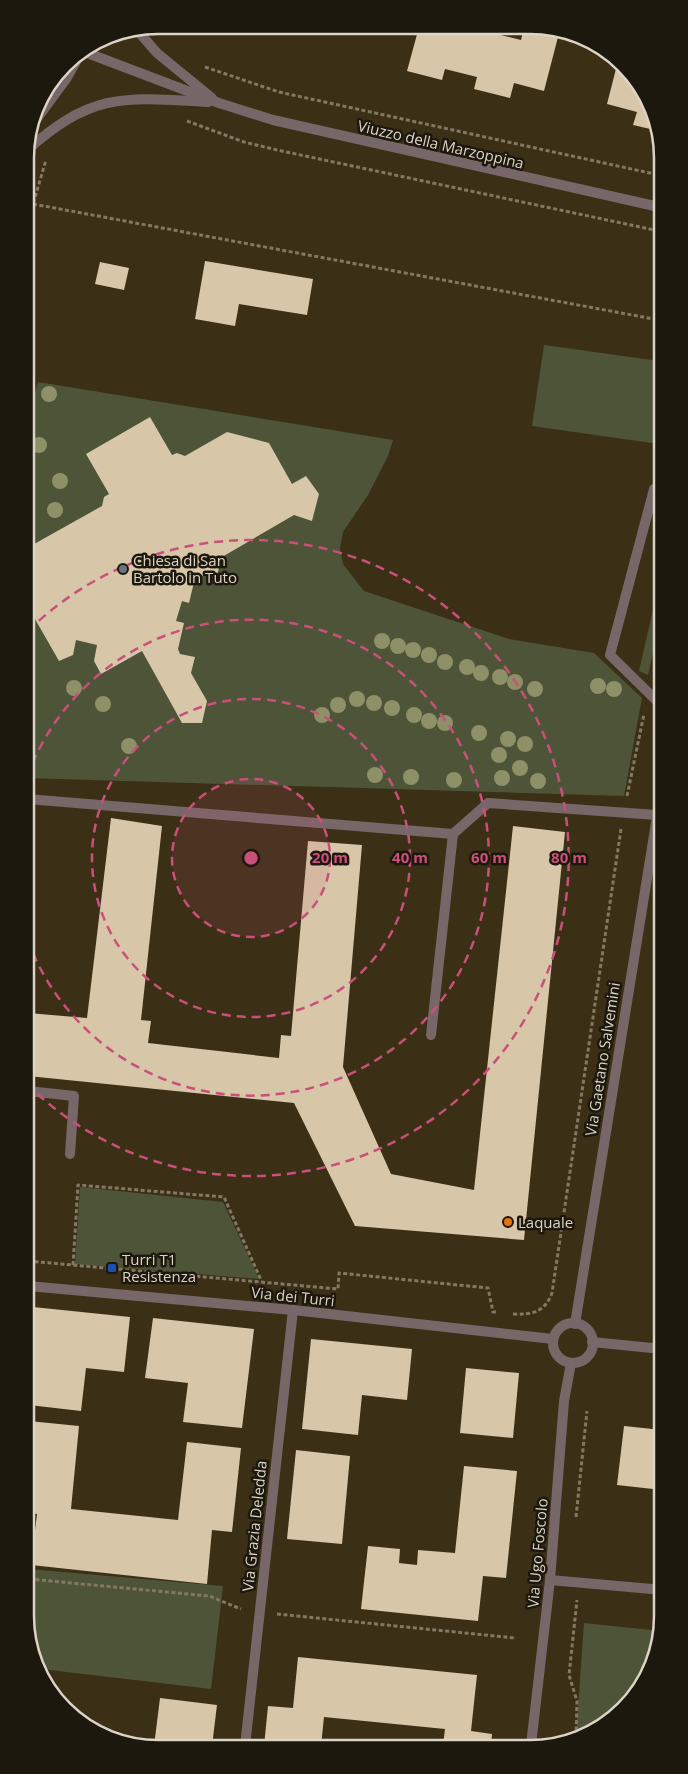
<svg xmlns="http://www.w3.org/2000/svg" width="688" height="1774" font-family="'Open Sans',sans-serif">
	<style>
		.green { fill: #4d5438 }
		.building { fill: #d7c6a8 }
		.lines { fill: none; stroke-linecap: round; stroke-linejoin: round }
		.path { stroke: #827863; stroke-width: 3; stroke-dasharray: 4 2.5; stroke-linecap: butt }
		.service { stroke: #776768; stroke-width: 10 }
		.minor { stroke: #776768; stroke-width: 10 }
		.tertiary { stroke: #776768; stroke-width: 10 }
		.tree { fill: #8e9067 }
		.ring { fill: none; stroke: #ca507b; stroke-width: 2.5; stroke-dasharray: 9 6 }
		.worship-dot { fill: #6b7280; stroke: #1d180d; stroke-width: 2 }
		.food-dot { fill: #e8710a; stroke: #1d180d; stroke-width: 2 }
		.transit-dot { fill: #1a4fb4; stroke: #1d180d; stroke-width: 2 }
		.labels { text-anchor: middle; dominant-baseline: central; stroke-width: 5; stroke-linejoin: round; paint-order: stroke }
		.street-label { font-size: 15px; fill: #dcd4c6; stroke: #1d180d }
		.poi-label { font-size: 15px; fill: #dcd4c6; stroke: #1d180d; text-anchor: start }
		.rim { fill: none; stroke: #dcd4c6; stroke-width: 2.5 }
		.centre { fill: #ca507b; stroke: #1d180d; stroke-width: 2.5 }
		.ring-label { font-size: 15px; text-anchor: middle; font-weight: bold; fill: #ca507b; stroke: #1d180d; stroke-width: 5; stroke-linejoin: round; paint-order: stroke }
	</style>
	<rect width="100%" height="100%" fill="#3b2f16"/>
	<g class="green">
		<polygon points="544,345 659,361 659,444 532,426"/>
		<polygon points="38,382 393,440 388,456 368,495 343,532 340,548 343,564 364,591 509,639 594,653 642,698 624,796 27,778 26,426"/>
		<polygon points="660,579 660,621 648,675 639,671"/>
		<polygon points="80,1187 223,1202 259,1279 75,1264"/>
		<polygon points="29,1569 223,1586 211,1689 41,1669 29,1650"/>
		<polygon points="584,1623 661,1631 653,1667 630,1704 576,1737"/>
	</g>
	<g class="building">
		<polygon points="419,27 493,27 492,33 521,40 524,28 558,37 544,91 514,83 510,98 474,89 477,77 445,69 442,80 407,71"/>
		<polygon points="618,61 624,64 659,124 659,131 633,125 637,112 607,104"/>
		<polygon points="205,261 313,279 307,315 239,304 235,326 195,319"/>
		<polygon points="100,262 129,268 124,290 95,284"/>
		<polygon points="150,417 172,455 177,453 185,456 227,432 269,443 292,484 306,476 319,494 312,521 294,515 222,557 216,579 196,574 189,603 182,601 176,621 184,623 178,649 180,654 195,657 191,673 207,701 202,723 182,723 142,651 101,674 94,661 97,645 76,640 73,655 59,661 27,605 26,564 32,556 27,548 102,506 104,497 109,494 86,454"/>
		<polygon points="111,818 162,826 141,1020 151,1021 148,1043 279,1058 281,1035 291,1036 308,841 362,845 343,1067 391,1174 474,1190 513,826 565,832 524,1240 355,1226 294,1103 28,1076 28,1013 87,1018"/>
		<polygon points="33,1307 130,1317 124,1372 86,1368 81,1411 29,1405 29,1344"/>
		<polygon points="153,1318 254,1329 242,1428 183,1422 188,1383 145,1378"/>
		<polygon points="311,1339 412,1349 407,1400 362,1395 358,1435 302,1429"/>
		<polygon points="466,1368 519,1373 513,1438 460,1433"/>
		<polygon points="29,1421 79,1426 71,1509 178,1520 187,1442 241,1448 232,1532 212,1530 207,1584 31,1565 37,1514 29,1513"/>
		<polygon points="624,1426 662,1430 662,1490 617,1485"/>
		<polygon points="296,1450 350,1456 342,1544 287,1539"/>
		<polygon points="464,1466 517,1471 506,1578 483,1576 478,1621 361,1609 368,1546 400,1549 399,1563 417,1565 418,1550 455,1553"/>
		<polygon points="298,1657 477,1675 471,1731 492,1734 491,1745 443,1745 445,1729 324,1717 321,1746 264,1746 268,1706 293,1708"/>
		<polygon points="160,1698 217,1705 212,1746 154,1746"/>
	</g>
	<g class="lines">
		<g class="path">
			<polyline points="205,67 279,92 659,175"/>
			<polyline points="187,121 244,142 277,150 659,231"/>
			<polyline points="33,204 659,320"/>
			<polyline points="26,228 46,160"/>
			<polyline points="654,672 660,648"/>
			<polyline points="627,796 644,714"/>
			<polyline points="28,1261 338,1289 339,1273 488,1288 493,1312 496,1312"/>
			<polyline points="73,1265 78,1185 224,1197 261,1280"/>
			<path d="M513 1314C532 1315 545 1312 552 1293L621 829"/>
			<polyline points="576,1517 587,1411"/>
			<polyline points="29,1579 209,1596 241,1609"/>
			<polyline points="277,1614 515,1638"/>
			<polyline points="576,1737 577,1701 569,1675 577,1600"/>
		</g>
		<g class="service">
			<polyline points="660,490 654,489 610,655 660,704"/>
			<polyline points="27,799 453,834"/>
			<polyline points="431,1035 453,834 488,803 657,815"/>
			<polyline points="550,1580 663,1590"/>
		</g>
		<g class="minor">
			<polyline points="136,29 157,53 212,98"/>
			<polyline points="82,51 219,103 273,120 659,207"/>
			<path d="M25 152C92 92 123 97 208 102"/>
			<polyline points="28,1091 74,1096 70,1154"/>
			<polyline points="575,1324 660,798"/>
			<polyline points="592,1342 662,1349"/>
			<polyline points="245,1746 293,1310"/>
		</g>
		<g class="tertiary">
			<polyline points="32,125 66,79 82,51"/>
			<polyline points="28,1286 293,1310 553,1339"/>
			<circle cx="573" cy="1343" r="20"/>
			<polyline points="531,1745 550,1580 564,1401 571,1363"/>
		</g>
	</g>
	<g class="tree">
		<circle cx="49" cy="394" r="8"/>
		<circle cx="39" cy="445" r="8"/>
		<circle cx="60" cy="481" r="8"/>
		<circle cx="55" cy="510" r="8"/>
		<circle cx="382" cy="641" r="8"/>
		<circle cx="398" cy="646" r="8"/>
		<circle cx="413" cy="650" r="8"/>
		<circle cx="429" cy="655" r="8"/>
		<circle cx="445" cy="662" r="8"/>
		<circle cx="467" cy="667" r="8"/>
		<circle cx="481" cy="673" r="8"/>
		<circle cx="500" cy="677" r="8"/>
		<circle cx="515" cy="682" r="8"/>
		<circle cx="598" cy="686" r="8"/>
		<circle cx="74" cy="688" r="8"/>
		<circle cx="535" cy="689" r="8"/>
		<circle cx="614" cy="689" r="8"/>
		<circle cx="357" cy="699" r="8"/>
		<circle cx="374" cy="703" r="8"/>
		<circle cx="103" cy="704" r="8"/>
		<circle cx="338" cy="705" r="8"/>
		<circle cx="392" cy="708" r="8"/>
		<circle cx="322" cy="715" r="8"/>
		<circle cx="414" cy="715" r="8"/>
		<circle cx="429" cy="721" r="8"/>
		<circle cx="445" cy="723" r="8"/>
		<circle cx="479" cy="733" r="8"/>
		<circle cx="508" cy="739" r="8"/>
		<circle cx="525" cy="744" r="8"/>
		<circle cx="129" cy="746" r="8"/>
		<circle cx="499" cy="755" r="8"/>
		<circle cx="520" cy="768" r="8"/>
		<circle cx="375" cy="775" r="8"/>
		<circle cx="411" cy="777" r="8"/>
		<circle cx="502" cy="778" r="8"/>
		<circle cx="454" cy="780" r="8"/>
		<circle cx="538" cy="781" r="8"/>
	</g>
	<circle cx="251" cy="858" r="79" fill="#ca507b" fill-opacity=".12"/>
	<g class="ring">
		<circle cx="251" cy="858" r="79"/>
		<circle cx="251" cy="858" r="159"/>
		<path d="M27 777A238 238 0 1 1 28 941"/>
		<path d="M28 631A318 318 0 1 1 28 1085"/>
	</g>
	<circle class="worship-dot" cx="123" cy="569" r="5"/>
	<circle class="food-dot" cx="508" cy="1222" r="5"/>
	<rect class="transit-dot" x="107" y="1263" width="10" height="10" rx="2.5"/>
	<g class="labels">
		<g class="street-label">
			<text transform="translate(441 144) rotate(13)">Viuzzo della Marzoppina</text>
			<text transform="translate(602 1059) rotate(-81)">Via Gaetano Salvemini</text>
			<text transform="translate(293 1296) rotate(6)">Via dei Turri</text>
			<text transform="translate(254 1526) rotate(-84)">Via Grazia Deledda</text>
			<text transform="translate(537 1553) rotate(-85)">Via Ugo Foscolo</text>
		</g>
		<g class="poi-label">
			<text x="133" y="560">Chiesa di San<tspan x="133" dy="17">Bartolo in Tuto</tspan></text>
			<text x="518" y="1222">Laquale</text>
			<text x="122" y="1259">Turri T1<tspan x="122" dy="17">Resistenza</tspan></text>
		</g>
	</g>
	<path d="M0 0H688V1774H0ZM158 34H530A124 124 0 0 1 654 158V1616A124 124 0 0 1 530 1740H158A124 124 0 0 1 34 1616V158A124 124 0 0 1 158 34Z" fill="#1d180d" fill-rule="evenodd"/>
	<path class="rim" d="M158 34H530A124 124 0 0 1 654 158V1616A124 124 0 0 1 530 1740H158A124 124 0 0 1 34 1616V158A124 124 0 0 1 158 34Z"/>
	<circle cx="251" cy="858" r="8" class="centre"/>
	<g class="ring-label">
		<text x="330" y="863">20 m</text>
		<text x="410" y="863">40 m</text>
		<text x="489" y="863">60 m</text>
		<text x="569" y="863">80 m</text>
	</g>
</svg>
